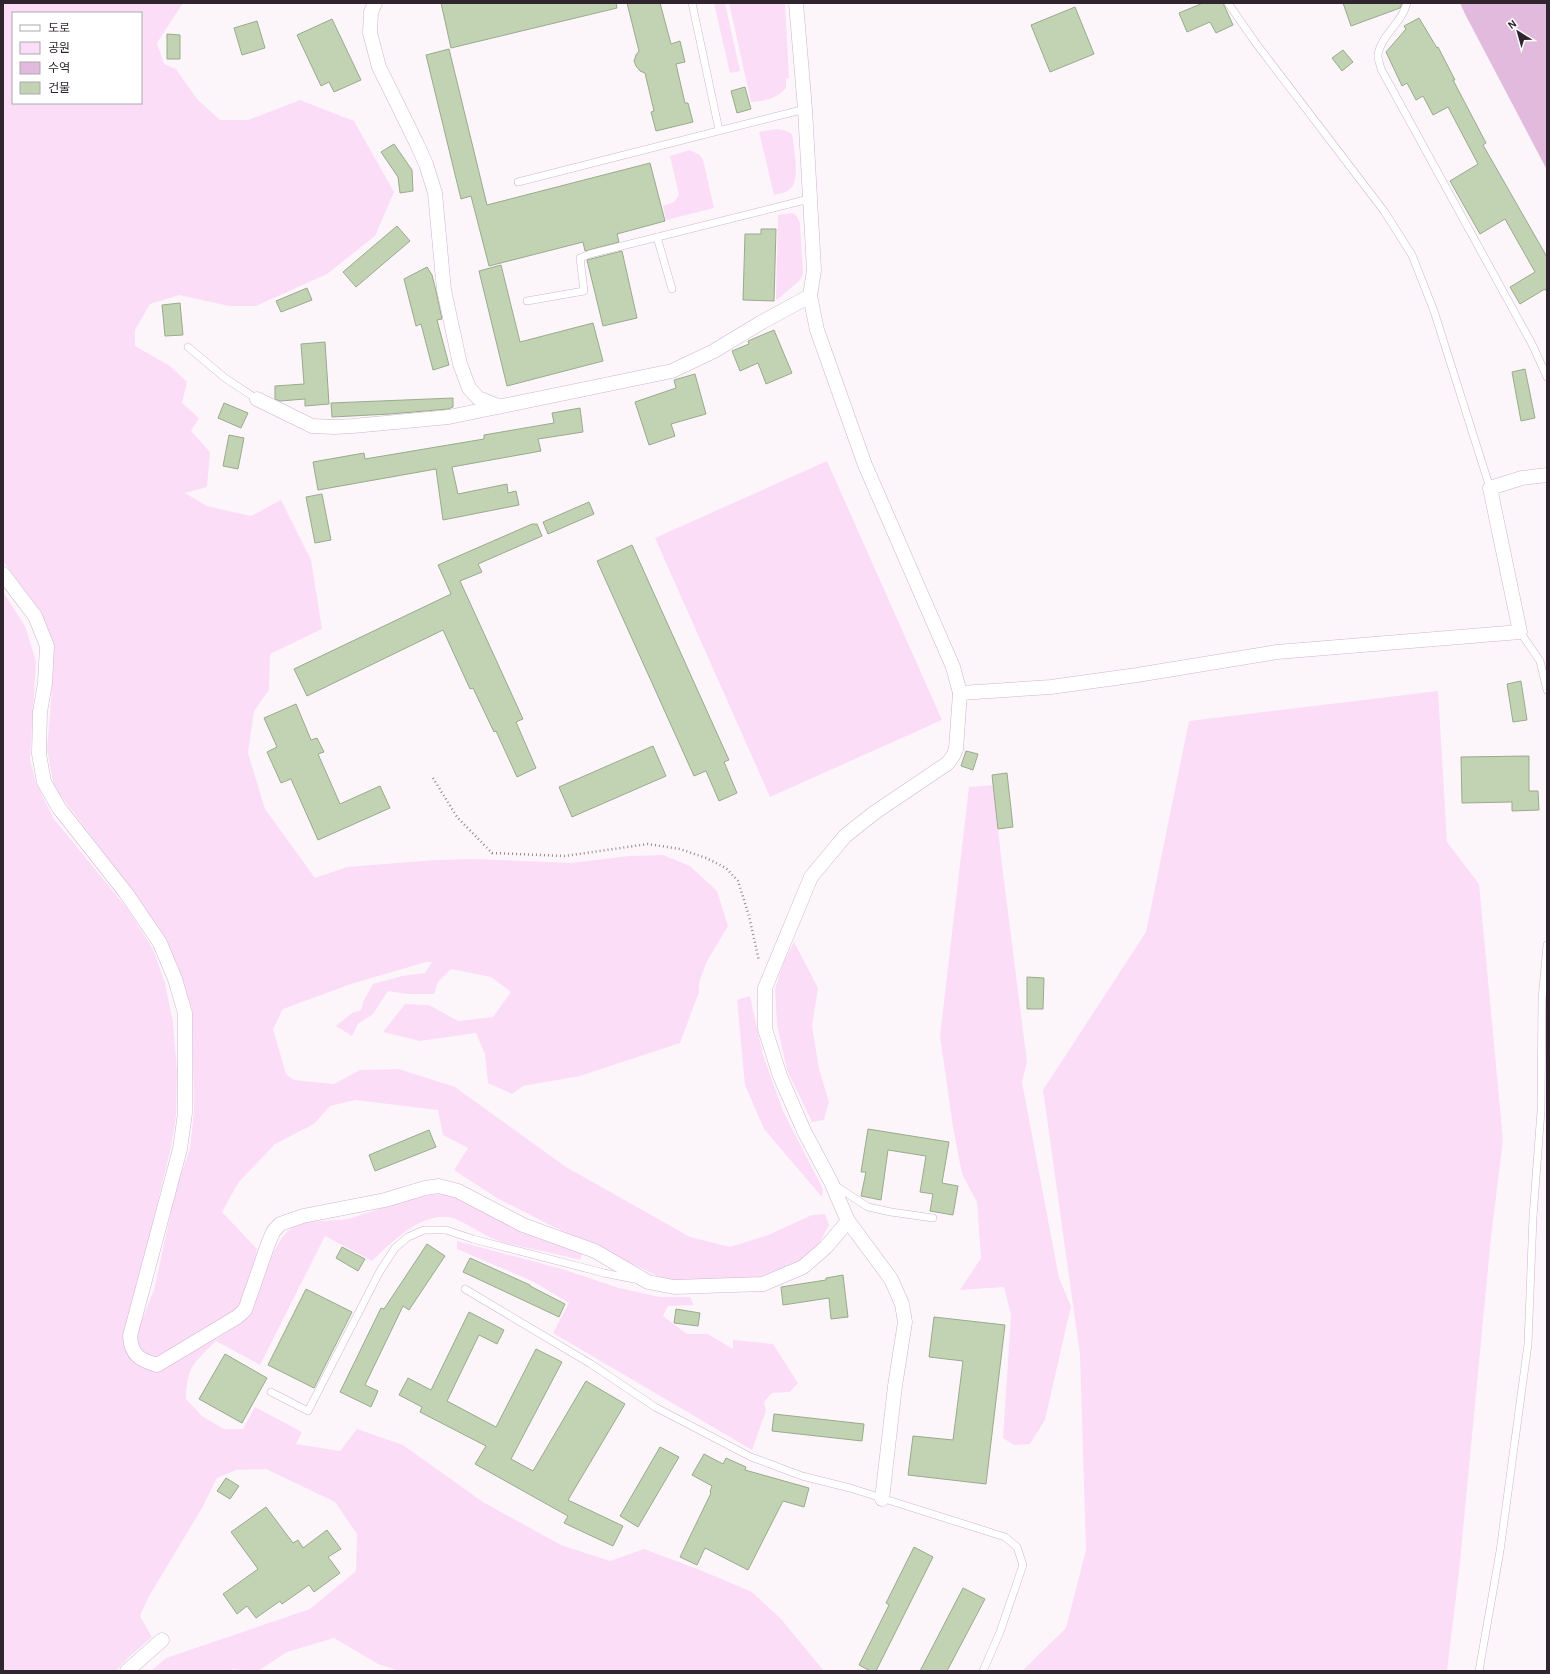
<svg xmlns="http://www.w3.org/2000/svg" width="1550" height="1674" font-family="'Alegreya Sans','Noto Sans KR',sans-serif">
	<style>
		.green { fill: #fbddf7; fill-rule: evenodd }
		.water { fill: #e2bade }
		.building { fill: #c2d3b4; stroke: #9aaa8d }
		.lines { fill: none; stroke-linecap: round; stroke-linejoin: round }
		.lane-casing { stroke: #d0b5cd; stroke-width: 8 }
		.street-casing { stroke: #d0b5cd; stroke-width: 15 }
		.path { stroke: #928991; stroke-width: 2.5; stroke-dasharray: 1 3; stroke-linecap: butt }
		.lane { stroke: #fff; stroke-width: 7 }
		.street { stroke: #fff; stroke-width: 14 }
	</style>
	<rect width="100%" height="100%" fill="#fcf6fb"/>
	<g class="green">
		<path d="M3 3H191H183L157 43 164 64 176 69 197 99 220 120H248L300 100 354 121 394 192 375 236 327 274 256 306H229L179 295 150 304 135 330V346L170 366 187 382 182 403 199 418 191 431 210 452 207 487 185 493 207 506 251 516 281 500 311 560 322 629 270 654 269 690 254 711 248 753 265 809 315 878 347 867 435 860 476 859 570 863 629 856 663 855 690 866 717 891 728 926 706 963 699 983V992L680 1043 580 1076 523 1086 512 1094 488 1083 485 1054 476 1033 420 1041 383 1032 405 1004 429 1005 458 1021 493 1017 511 992 491 977 451 969 438 982 434 994H408L388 991 373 1014 358 1024 352 1036 336 1026 352 1013 361 1010 364 1000 373 984 402 976 425 973 432 962H426L351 984 283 1009 273 1029 286 1074 294 1080 334 1084 360 1070 399 1069 455 1087 566 1167 690 1237 730 1247 768 1235 812 1215 825 1214 829 1225 820 1242 801 1263 760 1279 668 1281 546 1223 497 1198 454 1170 468 1148 443 1135 438 1110 355 1100 330 1106 314 1124 275 1144 238 1183 222 1212 257 1249 251 1278 243 1306 159 1361 139 1352 135 1337 154 1290 177 1185 190 1149 194 1111 192 1008 164 936 114 866 54 787 47 749 52 689 53 640 36 606 3 561ZM13 13H141V103H13Z"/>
		<polygon points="714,3 725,3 740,71 730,73"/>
		<path d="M729 3H785L789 78 786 79V88C776 99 765 101 751 102Z"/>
		<path d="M776 129 783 130 791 133 793 139C794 151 800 180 791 188 787 193 780 193 774 195L759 132Z"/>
		<polygon points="690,150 700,155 703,160 714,208 666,220 663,206 674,202 679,195 670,156"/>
		<polygon points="792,213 796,215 800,223 803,274 800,280 777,300 776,299 778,215"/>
		<polygon points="827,461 942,720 770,797 655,538"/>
		<path d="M3 592 25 626 36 661 30 760 36 783 54 819 126 907 153 949 165 983 173 1022 177 1071 176 1116 171 1147 126 1333 142 1366C175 1355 234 1341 252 1307 256 1300 258 1292 261 1285 268 1268 274 1244 288 1231 302 1218 330 1222 347 1219 354 1218 362 1214 370 1212 395 1204 423 1193 449 1194L583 1251 580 1260C554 1253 528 1249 502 1242 486 1237 473 1227 458 1220 427 1206 392 1242 372 1261L325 1236 260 1365 216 1341C193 1364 187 1366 186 1399L202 1416 224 1429H243L255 1407 302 1432 296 1444 340 1451 357 1429 403 1445 483 1502 561 1545 610 1561 644 1549 700 1570 752 1592 781 1619 824 1671H399L378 1664 334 1638 287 1652 258 1671 232 1669 229 1671H151L166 1658 310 1609 356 1571 357 1534 335 1502 266 1469 236 1470 217 1478 202 1508 148 1598 140 1616 152 1637 129 1657 116 1671H3Z"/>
		<polygon points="1438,691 1447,842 1479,884 1503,1140 1491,1237 1459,1572 1447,1671 1022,1671 1066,1628 1086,1550 1080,1355 1043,1090 1146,932 1189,721"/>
		<polygon points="993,785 1002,865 1027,1062 1022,1082 1059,1278 1071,1306 1045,1420 1030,1444 1014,1445 1003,1438 1011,1315 1004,1287 960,1290 981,1258 977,1202 962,1174 953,1127 940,1036 969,787"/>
		<polygon points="794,942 818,988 812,1026 819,1069 829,1102 824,1120 812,1122 787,1070 777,1025 775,989 784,961"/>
		<polygon points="750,996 763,1055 783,1111 823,1189 822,1197 764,1129 745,1085 737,1000"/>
		<polygon points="457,1241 562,1269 619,1288 660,1297 690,1297 694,1305 668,1306 663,1316 687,1334 708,1334 733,1349 733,1340 773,1344 798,1383 790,1392 772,1393 764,1402 766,1411 752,1450 553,1333 569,1303 534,1282 457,1249"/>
	</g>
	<polygon class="water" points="1460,3 1547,3 1547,170 1465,14"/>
	<g class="building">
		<polygon points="441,3 616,3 617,8 451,48"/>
		<polygon points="627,3 660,3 671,44 680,41 685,62 676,64 685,103 688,103 693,122 656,131 651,112 654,111 645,73 640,71 636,66 634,61 636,55 639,51"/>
		<polygon points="1203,3 1223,3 1233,25 1216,33 1210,22 1187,32 1179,13"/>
		<polygon points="1343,3 1402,3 1400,8 1351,26"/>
		<polygon points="1075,7 1094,54 1050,72 1031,25"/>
		<polygon points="1419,18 1437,48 1438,47 1455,80 1453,80 1486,143 1483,145 1547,257 1547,292 1545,289 1520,304 1510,287 1535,272 1505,219 1480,234 1450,181 1478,164 1448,107 1433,115 1423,96 1416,100 1407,83 1402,86 1386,52 1406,29 1404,26"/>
		<polygon points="332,19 361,80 334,92 329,82 321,86 297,35"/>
		<polygon points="257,21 265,48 242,55 234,28"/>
		<polygon points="167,34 180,35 180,59 167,59"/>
		<polygon points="449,49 487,205 650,163 665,221 617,234 619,242 585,251 583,242 489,266 471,196 461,199 426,55"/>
		<polygon points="1343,50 1353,62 1342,71 1332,58"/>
		<polygon points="745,87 751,109 737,113 731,91"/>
		<polygon points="394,144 412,170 413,191 400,193 398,177 381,152"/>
		<polygon points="397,226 410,241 356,287 343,272"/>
		<polygon points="761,229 776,229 774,301 743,300 745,234 761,234"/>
		<polygon points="622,251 637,318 603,326 587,260"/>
		<polygon points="501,265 520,342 593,323 603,361 507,386 479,271"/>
		<polygon points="427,267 432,275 436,291 442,319 437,320 449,365 433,370 421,324 416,326 404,279"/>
		<polygon points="307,288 312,300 281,312 276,301"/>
		<polygon points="180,303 183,335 165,336 162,305"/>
		<polygon points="774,330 792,373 766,384 758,363 740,371 732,351 749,344 748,341"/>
		<polygon points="325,342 329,404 305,406 305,399 280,401 275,399 275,386 304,384 301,344"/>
		<polygon points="1525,369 1535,418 1521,421 1512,372"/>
		<polygon points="695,374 706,414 671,424 675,436 649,445 635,402 676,388 674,380"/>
		<polygon points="453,398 453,407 448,409 390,414 332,417 331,403"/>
		<polygon points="224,403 248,413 241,428 218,418"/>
		<polygon points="580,408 583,432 538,439 541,451 452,467 458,494 507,484 508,493 516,491 519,505 443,520 436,469 318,490 313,462 364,453 365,459 484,439 484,435 554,423 552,413"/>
		<polygon points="229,435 244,438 238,469 223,466"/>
		<polygon points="322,494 331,540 315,543 306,497"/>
		<polygon points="589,502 594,514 548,534 543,522"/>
		<polygon points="532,524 537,524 542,536 478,564 482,572 460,581 523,719 516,722 536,768 517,777 496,731 494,732 473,688 470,689 443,630 307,696 294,669 451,594 438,565"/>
		<polygon points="632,545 729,760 724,762 737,793 719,801 706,771 694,776 597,561"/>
		<polygon points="1521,681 1527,720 1513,722 1507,684"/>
		<polygon points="296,704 311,740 317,738 324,752 318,754 340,804 380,786 390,808 318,840 291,779 281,783 267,752 277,747 264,718"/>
		<polygon points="653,746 666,776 572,817 559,787"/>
		<polygon points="966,751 978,754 973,770 961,766"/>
		<polygon points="1529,756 1529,791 1538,791 1539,810 1512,811 1512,802 1462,803 1461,757"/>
		<polygon points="1007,773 1013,827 998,829 992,775"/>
		<polygon points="1027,977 1044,978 1043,1009 1027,1009"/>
		<polygon points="868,1129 949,1142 942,1183 958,1186 953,1215 930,1211 933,1194 920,1192 926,1156 888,1150 881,1200 861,1196 866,1172 861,1172"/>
		<polygon points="429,1130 436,1147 375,1171 369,1155"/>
		<polygon points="427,1244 445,1256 409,1310 403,1306 365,1385 378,1391 371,1407 340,1392 381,1308 384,1309"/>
		<polygon points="342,1247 365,1259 358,1271 336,1258"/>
		<polygon points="470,1258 530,1285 530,1286 565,1304 559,1317 463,1272"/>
		<polygon points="843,1275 848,1317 831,1319 829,1298 783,1305 781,1287 826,1280 826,1278"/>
		<polygon points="306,1289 352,1312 314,1388 268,1365"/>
		<polygon points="676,1309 700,1313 698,1326 674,1323"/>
		<polygon points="469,1312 504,1330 497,1344 479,1335 447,1401 496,1427 536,1349 562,1362 511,1459 533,1471 586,1381 625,1404 568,1500 623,1526 613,1546 564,1523 568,1516 475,1464 486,1446 420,1412 422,1407 399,1395 408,1378 431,1390"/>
		<polygon points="934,1317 1005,1325 986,1484 908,1475 913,1436 953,1440 963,1361 929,1357"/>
		<polygon points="225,1354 267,1378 242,1423 199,1399"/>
		<polygon points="774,1414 864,1424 862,1441 772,1431"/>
		<polygon points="660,1447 679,1457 638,1527 620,1516"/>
		<polygon points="704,1454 723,1464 726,1458 746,1467 745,1470 809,1488 804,1507 783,1501 748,1570 705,1548 697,1565 680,1557 711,1493 710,1492 712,1486 692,1475"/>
		<polygon points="226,1478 239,1486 230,1499 217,1491"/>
		<polygon points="266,1507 293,1543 298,1540 303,1548 327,1530 341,1549 328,1557 340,1573 314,1592 309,1585 282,1604 280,1601 256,1618 247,1606 237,1614 223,1594 258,1569 231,1532"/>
		<polygon points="914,1547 933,1557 876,1671 870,1671 859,1665 889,1605 886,1603"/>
		<polygon points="963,1588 985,1599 947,1671 920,1671"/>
	</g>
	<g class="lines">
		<defs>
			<g id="lane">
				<polyline points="692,3 719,130"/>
				<polyline points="1228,3 1255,42 1384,211 1412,255 1434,311 1490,488"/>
				<path d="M1407 3C1402 23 1382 34 1378 54 1377 58 1380 64 1381 69L1533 346 1547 377"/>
				<polyline points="518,182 805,109"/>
				<polyline points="657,237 672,289"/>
				<polyline points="527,301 584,291 580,258 590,254 809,199"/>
				<polyline points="188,347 225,378 257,399"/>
				<polyline points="1520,632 1540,661 1547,690"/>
				<polyline points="836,1186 868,1207 891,1212 933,1218"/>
				<polyline points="465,1289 591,1364 655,1407 751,1457 802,1476 850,1488 1005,1537 1017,1547 1023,1565 1000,1632 983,1671"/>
				<polyline points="271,1392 308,1411 380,1271 395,1248 408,1237 424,1230 446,1230 473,1239 604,1273 634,1279"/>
				<polyline points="1479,1671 1500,1551 1528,1344 1533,1217 1541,1111 1542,999 1547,945"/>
			</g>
			<g id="street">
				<polyline points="375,3 371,12 370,33 379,67 416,142 426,164 435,193 444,290 460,364 469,388 478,398 498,406"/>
				<polyline points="796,3 805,109 814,270 810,296 817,330 865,465 953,667 960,693"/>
				<polyline points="257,399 312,426 334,427 353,426 449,417 672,371 714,351 762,322 810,296"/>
				<path d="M3 574 35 616 47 646 45 683 40 712 39 754 44 782 59 808 126 893 160 943 175 979 185 1013V1113L180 1149 130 1336C131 1355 140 1360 157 1365L237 1317 245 1310 268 1244 273 1232 280 1224 303 1216 385 1200 425 1188 439 1186 458 1191 523 1225 595 1251 648 1282 674 1287 763 1284 803 1267 826 1247 848 1221"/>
				<polyline points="882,1499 895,1386 905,1322 902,1304 891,1279 848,1221 831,1182 804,1131 780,1076 765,1029 765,988 811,877 845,836 874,813 948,763 953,756 956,749 960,693 1051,687 1137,675 1277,652 1520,632 1490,488 1522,478 1547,475"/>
				<polyline points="127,1671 162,1640"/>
			</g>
		</defs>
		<use href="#lane" class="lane-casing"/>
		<use href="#street" class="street-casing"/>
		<polyline class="path" points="433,778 457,817 492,853 565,856 648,844 680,849 706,858 726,868 738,881 749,916 759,961"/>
		<use href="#lane" class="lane"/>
		<use href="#street" class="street"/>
	</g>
	<rect width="1550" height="1674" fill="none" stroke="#30252f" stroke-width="8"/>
	<rect x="12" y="12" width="130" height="92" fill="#ffffff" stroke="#aca8ac"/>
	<rect x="20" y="25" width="20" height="6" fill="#ffffff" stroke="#aca8ac"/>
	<text x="48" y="32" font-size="12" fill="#30252f">도로</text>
	<rect x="20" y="42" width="20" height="12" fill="#fbddf7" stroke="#aca8ac"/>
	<text x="48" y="52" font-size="12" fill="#30252f">공원</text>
	<rect x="20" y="62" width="20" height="12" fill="#e2bade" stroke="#aca8ac"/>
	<text x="48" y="72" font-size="12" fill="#30252f">수역</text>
	<rect x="20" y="82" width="20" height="12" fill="#c2d3b4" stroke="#aca8ac"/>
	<text x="48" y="92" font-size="12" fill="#30252f">건물</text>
	<g transform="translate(1518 32) rotate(323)" stroke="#ffffff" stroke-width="3" paint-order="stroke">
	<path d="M0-3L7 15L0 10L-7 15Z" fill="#30252f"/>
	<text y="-6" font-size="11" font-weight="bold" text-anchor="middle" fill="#30252f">N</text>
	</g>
</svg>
